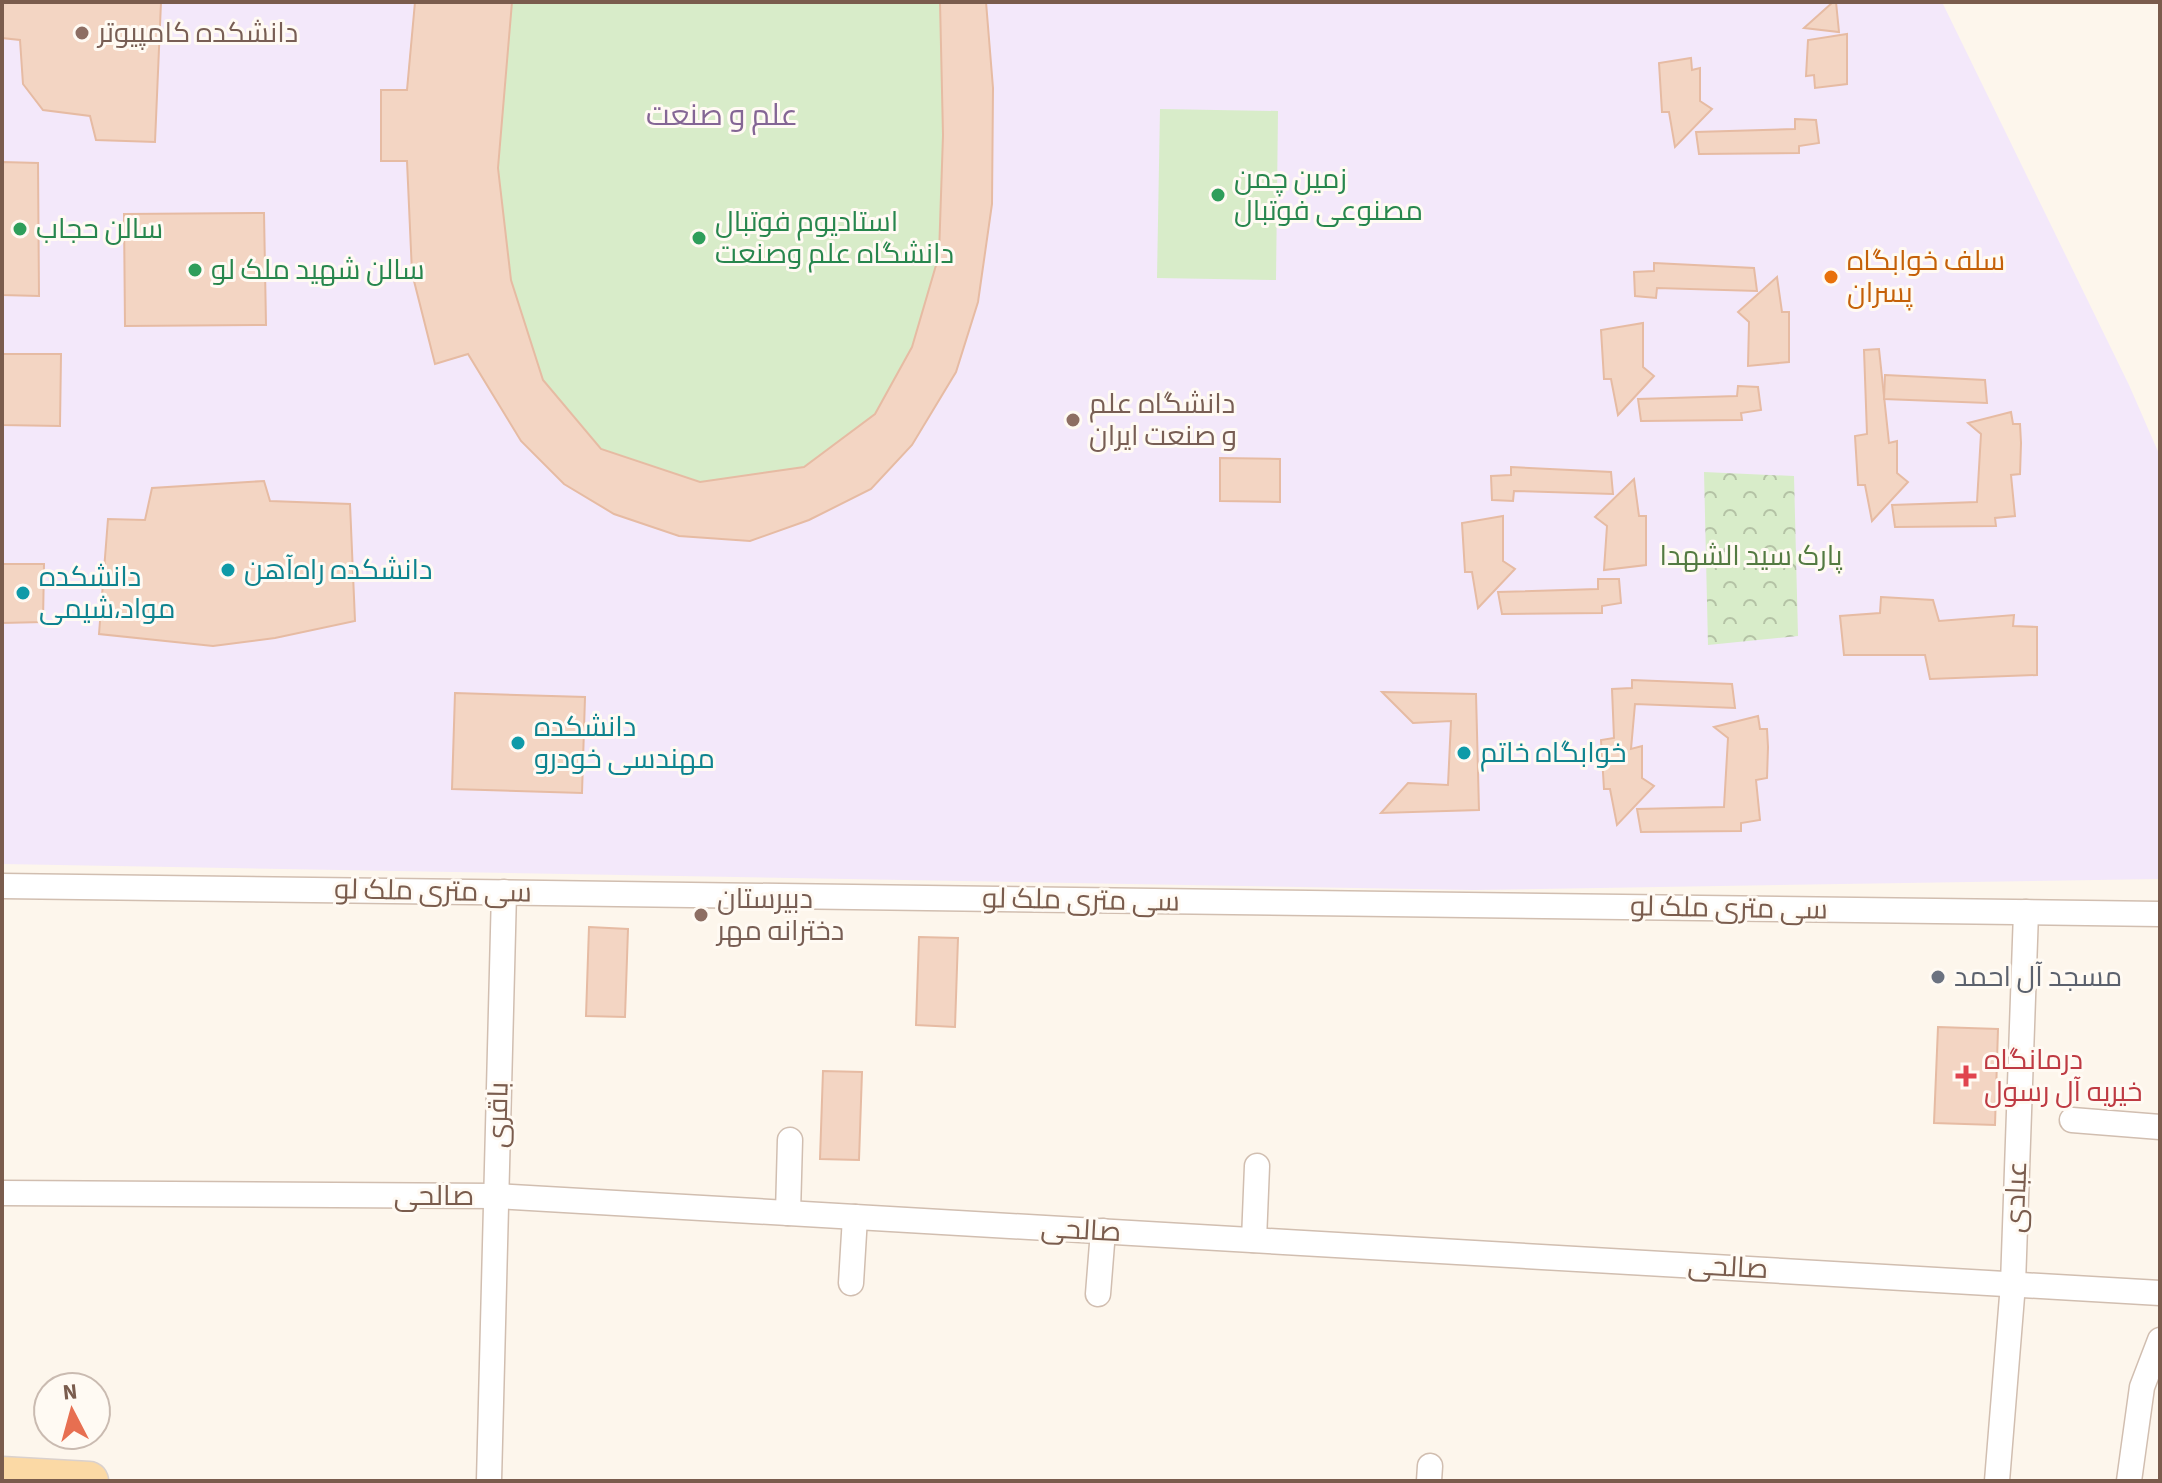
<svg xmlns="http://www.w3.org/2000/svg" width="2162" height="1483" font-family="'Source Sans 3',Cairo,sans-serif">
	<style>
		.education { fill: #f3e8fa }
		.grass { fill: #d8ecc9 }
		.forest { fill: url(#forest-crowns) }
		.building { fill: #f3d5c3; stroke: #e6bba3; stroke-width: 2 }
		.lines { fill: none; stroke-linecap: round; stroke-linejoin: round }
		.street-casing { stroke: #d1beb0; stroke-width: 27 }
		.primary-casing { stroke: #dad1cd; stroke-width: 41 }
		.street { stroke: #fff; stroke-width: 24 }
		.primary { stroke: #fbd9a5; stroke-width: 38 }
		.education-dot { fill: #8d6e63; stroke: #fffaf3; stroke-width: 3 }
		.leisure-dot { fill: #2e9e5b; stroke: #fffaf3; stroke-width: 3 }
		.food-dot { fill: #e8710a; stroke: #fffaf3; stroke-width: 3 }
		.culture-dot { fill: #0f9aa8; stroke: #fffaf3; stroke-width: 3 }
		.worship-dot { fill: #6b7280; stroke: #fffaf3; stroke-width: 3 }
		.health-dot { fill: #e0444e; stroke: #fffaf3; stroke-width: 3 }
		.labels { text-anchor: middle; dominant-baseline: central; stroke-width: 6; stroke-linejoin: round; paint-order: stroke }
		.education-label { font-size: 28px; fill: #785e54; stroke: #fffaf3; text-anchor: start }
		.leisure-label { font-size: 28px; fill: #27864d; stroke: #fffaf3; text-anchor: start }
		.food-label { font-size: 28px; fill: #c56008; stroke: #fffaf3; text-anchor: start }
		.park-label { font-size: 28px; fill: #537a41; stroke: #fffaf3 }
		.culture-label { font-size: 28px; fill: #0d838f; stroke: #fffaf3; text-anchor: start }
		.street-label { font-size: 28px; fill: #7a5c4d; stroke: #fffaf3 }
		.worship-label { font-size: 28px; fill: #5b616d; stroke: #fffaf3; text-anchor: start }
		.health-label { font-size: 28px; fill: #be3a42; stroke: #fffaf3; text-anchor: start }
		.neighbourhood-label { font-size: 30px; fill: #846695; stroke: #fffaf3 }
	</style>
	<defs>
		<pattern id="forest-crowns" width="20" height="18" patternUnits="userSpaceOnUse" patternTransform="scale(2)"><rect width="20" height="18" fill="#d8ecc9"/><path d="M2 6a3 3 0 1 1 6 0M12 15a3 3 0 1 1 6 0" fill="none" stroke="#b4c2a5"/></pattern>
	</defs>
	<rect width="100%" height="100%" fill="#fdf6ec"/>
	<polygon class="education" points="2,2 1942,2 2129,385 2160,456 2160,879 1473,890 2,864"/>
	<g class="grass">
		<polygon points="415,2 986,2 993,88 992,204 978,302 956,372 912,445 614,514 564,484 521,441 468,355 435,364 442,73 408,72"/>
		<polygon points="1160,109 1278,111 1276,280 1157,278"/>
	</g>
	<polygon class="forest" points="1704,472 1794,476 1798,636 1708,645"/>
	<g class="building">
		<polygon points="2,2 161,2 155,142 96,140 90,116 43,110 23,84 20,40 2,38"/>
		<polygon points="415,2 512,2 498,168 511,280 543,380 601,449 700,482 804,467 875,414 912,347 939,255 943,135 940,2 986,2 993,88 992,204 978,302 956,372 912,445 871,489 809,520 750,541 679,536 614,514 564,484 521,441 468,354 435,364 412,273 407,161 381,161 381,90 407,90"/>
		<polygon points="1833,2 1836,2 1839,32 1804,28"/>
		<polygon points="1847,34 1847,84 1815,88 1814,75 1806,76 1808,40"/>
		<polygon points="1691,58 1692,70 1700,68 1700,101 1712,109 1675,147 1669,112 1662,112 1659,63"/>
		<polygon points="1795,119 1816,120 1819,143 1799,146 1799,153 1699,154 1696,132 1795,129"/>
		<polygon points="2,162 38,163 39,296 2,295"/>
		<polygon points="264,213 266,325 125,326 124,214"/>
		<polygon points="1654,263 1754,268 1757,291 1657,288 1656,298 1635,296 1634,272 1654,271"/>
		<polygon points="1777,277 1782,312 1789,312 1789,362 1748,366 1749,322 1738,312"/>
		<polygon points="1643,323 1643,367 1654,376 1618,415 1611,379 1604,379 1601,330"/>
		<polygon points="1879,349 1889,443 1897,441 1897,473 1908,482 1872,521 1865,485 1858,485 1855,436 1867,434 1864,350"/>
		<polygon points="2,354 61,354 60,426 2,425"/>
		<polygon points="1885,375 1985,380 1987,403 1884,399"/>
		<polygon points="1738,386 1758,387 1761,410 1741,413 1742,420 1641,421 1638,399 1737,396"/>
		<polygon points="2011,412 2013,424 2020,424 2021,443 2020,474 2011,475 2015,516 1995,518 1996,526 1895,527 1892,505 1977,502 1981,434 1968,423"/>
		<polygon points="1220,458 1280,459 1280,502 1220,501"/>
		<polygon points="1511,467 1611,472 1613,494 1514,491 1513,501 1492,500 1491,476 1511,475"/>
		<polygon points="1634,479 1639,516 1646,516 1646,565 1604,570 1607,526 1595,517"/>
		<polygon points="264,481 270,501 350,504 355,621 275,638 213,646 99,634 108,519 145,520 152,488"/>
		<polygon points="1503,516 1503,561 1515,569 1478,608 1472,572 1465,572 1462,523"/>
		<polygon points="2,564 44,564 43,622 2,623"/>
		<polygon points="1598,579 1619,579 1621,603 1602,606 1602,613 1502,614 1498,592 1598,589"/>
		<polygon points="1881,597 1933,600 1939,621 2014,615 2013,626 2037,627 2037,675 1930,679 1925,655 1844,655 1840,616 1880,613"/>
		<polygon points="1632,680 1732,684 1735,708 1635,704 1631,749 1642,746 1642,778 1654,786 1617,825 1610,789 1604,789 1601,740 1614,738 1612,689 1632,688"/>
		<polygon points="1382,692 1476,694 1479,810 1381,813 1408,783 1448,785 1451,721 1413,723"/>
		<polygon points="455,693 585,697 582,793 452,789"/>
		<polygon points="1758,716 1760,729 1767,729 1768,747 1767,778 1756,780 1760,820 1741,823 1741,831 1641,832 1637,809 1724,807 1728,738 1714,727"/>
		<polygon points="589,927 628,929 625,1017 586,1016"/>
		<polygon points="919,937 958,938 955,1027 916,1025"/>
		<polygon points="1938,1027 1998,1029 1995,1125 1934,1123"/>
		<polygon points="823,1071 862,1072 859,1160 820,1159"/>
	</g>
	<g class="lines">
		<defs>
			<g id="street">
				<polyline points="2,886 2160,914"/>
				<polyline points="2072,1120 2160,1127"/>
				<polyline points="2,1193 496,1196 2160,1293"/>
				<polyline points="788,1213 790,1140"/>
				<polyline points="1254,1240 1257,1166"/>
				<polyline points="851,1283 855,1217"/>
				<polyline points="1098,1294 1103,1231"/>
				<polyline points="489,1481 504,892"/>
				<polyline points="1429,1481 1430,1466"/>
				<polyline points="1997,1481 2013,1284 2026,912"/>
				<polyline points="2129,1481 2142,1387 2160,1340"/>
			</g>
			<polyline id="primary" points="2,1476 89,1481"/>
		</defs>
		<use href="#street" class="street-casing"/>
		<use href="#primary" class="primary-casing"/>
		<use href="#street" class="street"/>
		<use href="#primary" class="primary"/>
	</g>
	<g class="education-dot">
		<circle cx="82" cy="33" r="8"/>
		<circle cx="1073" cy="420" r="8"/>
		<circle cx="701" cy="915" r="8"/>
	</g>
	<g class="leisure-dot">
		<circle cx="1218" cy="195" r="8"/>
		<circle cx="20" cy="229" r="8"/>
		<circle cx="699" cy="238" r="8"/>
		<circle cx="195" cy="270" r="8"/>
	</g>
	<circle class="food-dot" cx="1831" cy="277" r="8"/>
	<g class="culture-dot">
		<circle cx="228" cy="570" r="8"/>
		<circle cx="23" cy="593" r="8"/>
		<circle cx="518" cy="743" r="8"/>
		<circle cx="1464" cy="753" r="8"/>
	</g>
	<circle class="worship-dot" cx="1938" cy="977" r="8"/>
	<path class="health-dot" d="M1962 1064h8v8h8v8h-8v8h-8v-8h-8v-8h8z"/>
	<g class="labels">
		<g class="education-label">
			<text x="98" y="33">دانشکده کامپیوتر</text>
			<text x="1089" y="404">دانشگاه علم<tspan x="1089" dy="32">و صنعت ایران</tspan></text>
			<text x="717" y="899">دبیرستان<tspan x="717" dy="32">دخترانه مهر</tspan></text>
		</g>
		<g class="leisure-label">
			<text x="1234" y="179">زمین چمن<tspan x="1234" dy="32">مصنوعی فوتبال</tspan></text>
			<text x="715" y="222">استادیوم فوتبال<tspan x="715" dy="32">دانشگاه علم وصنعت</tspan></text>
			<text x="36" y="229">سالن حجاب</text>
			<text x="211" y="270">سالن شهید ملک لو</text>
		</g>
		<g class="food-label">
			<text x="1847" y="261">سلف خوابگاه<tspan x="1847" dy="32">پسران</tspan></text>
		</g>
		<g class="park-label">
			<text x="1751" y="556">پارک سید الشهدا</text>
		</g>
		<g class="culture-label">
			<text x="244" y="570">دانشکده راه‌آهن</text>
			<text x="39" y="577">دانشکده<tspan x="39" dy="32">مواد،شیمی</tspan></text>
			<text x="534" y="727">دانشکده<tspan x="534" dy="32">مهندسی خودرو</tspan></text>
			<text x="1480" y="753">خوابگاه خاتم</text>
		</g>
		<g class="street-label">
			<text transform="translate(433 891) rotate(1)">سی متری ملک لو</text>
			<text transform="translate(1081 900) rotate(1)">سی متری ملک لو</text>
			<text transform="translate(1729 908) rotate(1)">سی متری ملک لو</text>
			<text transform="translate(498 1115) rotate(-89)">باقری</text>
			<text x="434" y="1196">صالحی</text>
			<text transform="translate(2016 1197) rotate(-88)">عبادی</text>
			<text transform="translate(1081 1230) rotate(3)">صالحی</text>
			<text transform="translate(1728 1267) rotate(3)">صالحی</text>
		</g>
		<g class="worship-label">
			<text x="1954" y="977">مسجد آل احمد</text>
		</g>
		<g class="health-label">
			<text x="1984" y="1060">درمانگاه<tspan x="1984" dy="32">خیریه آل رسول</tspan></text>
		</g>
		<g class="neighbourhood-label">
			<text x="722" y="115">علم و صنعت</text>
		</g>
	</g>
	<rect width="2162" height="1483" fill="none" stroke="#7a5c4d" stroke-width="8"/>
	<g transform="translate(72 1411) rotate(354)"><circle r="38" fill="#fffaf3" stroke="#cabbb1" stroke-width="2"/>
	<path d="M0-6L14 30L0 20L-14 30Z" fill="#e76f51"/>
	<text y="-12" font-size="22" font-weight="bold" text-anchor="middle" fill="#7a5c4d">N</text>
	</g>
</svg>
